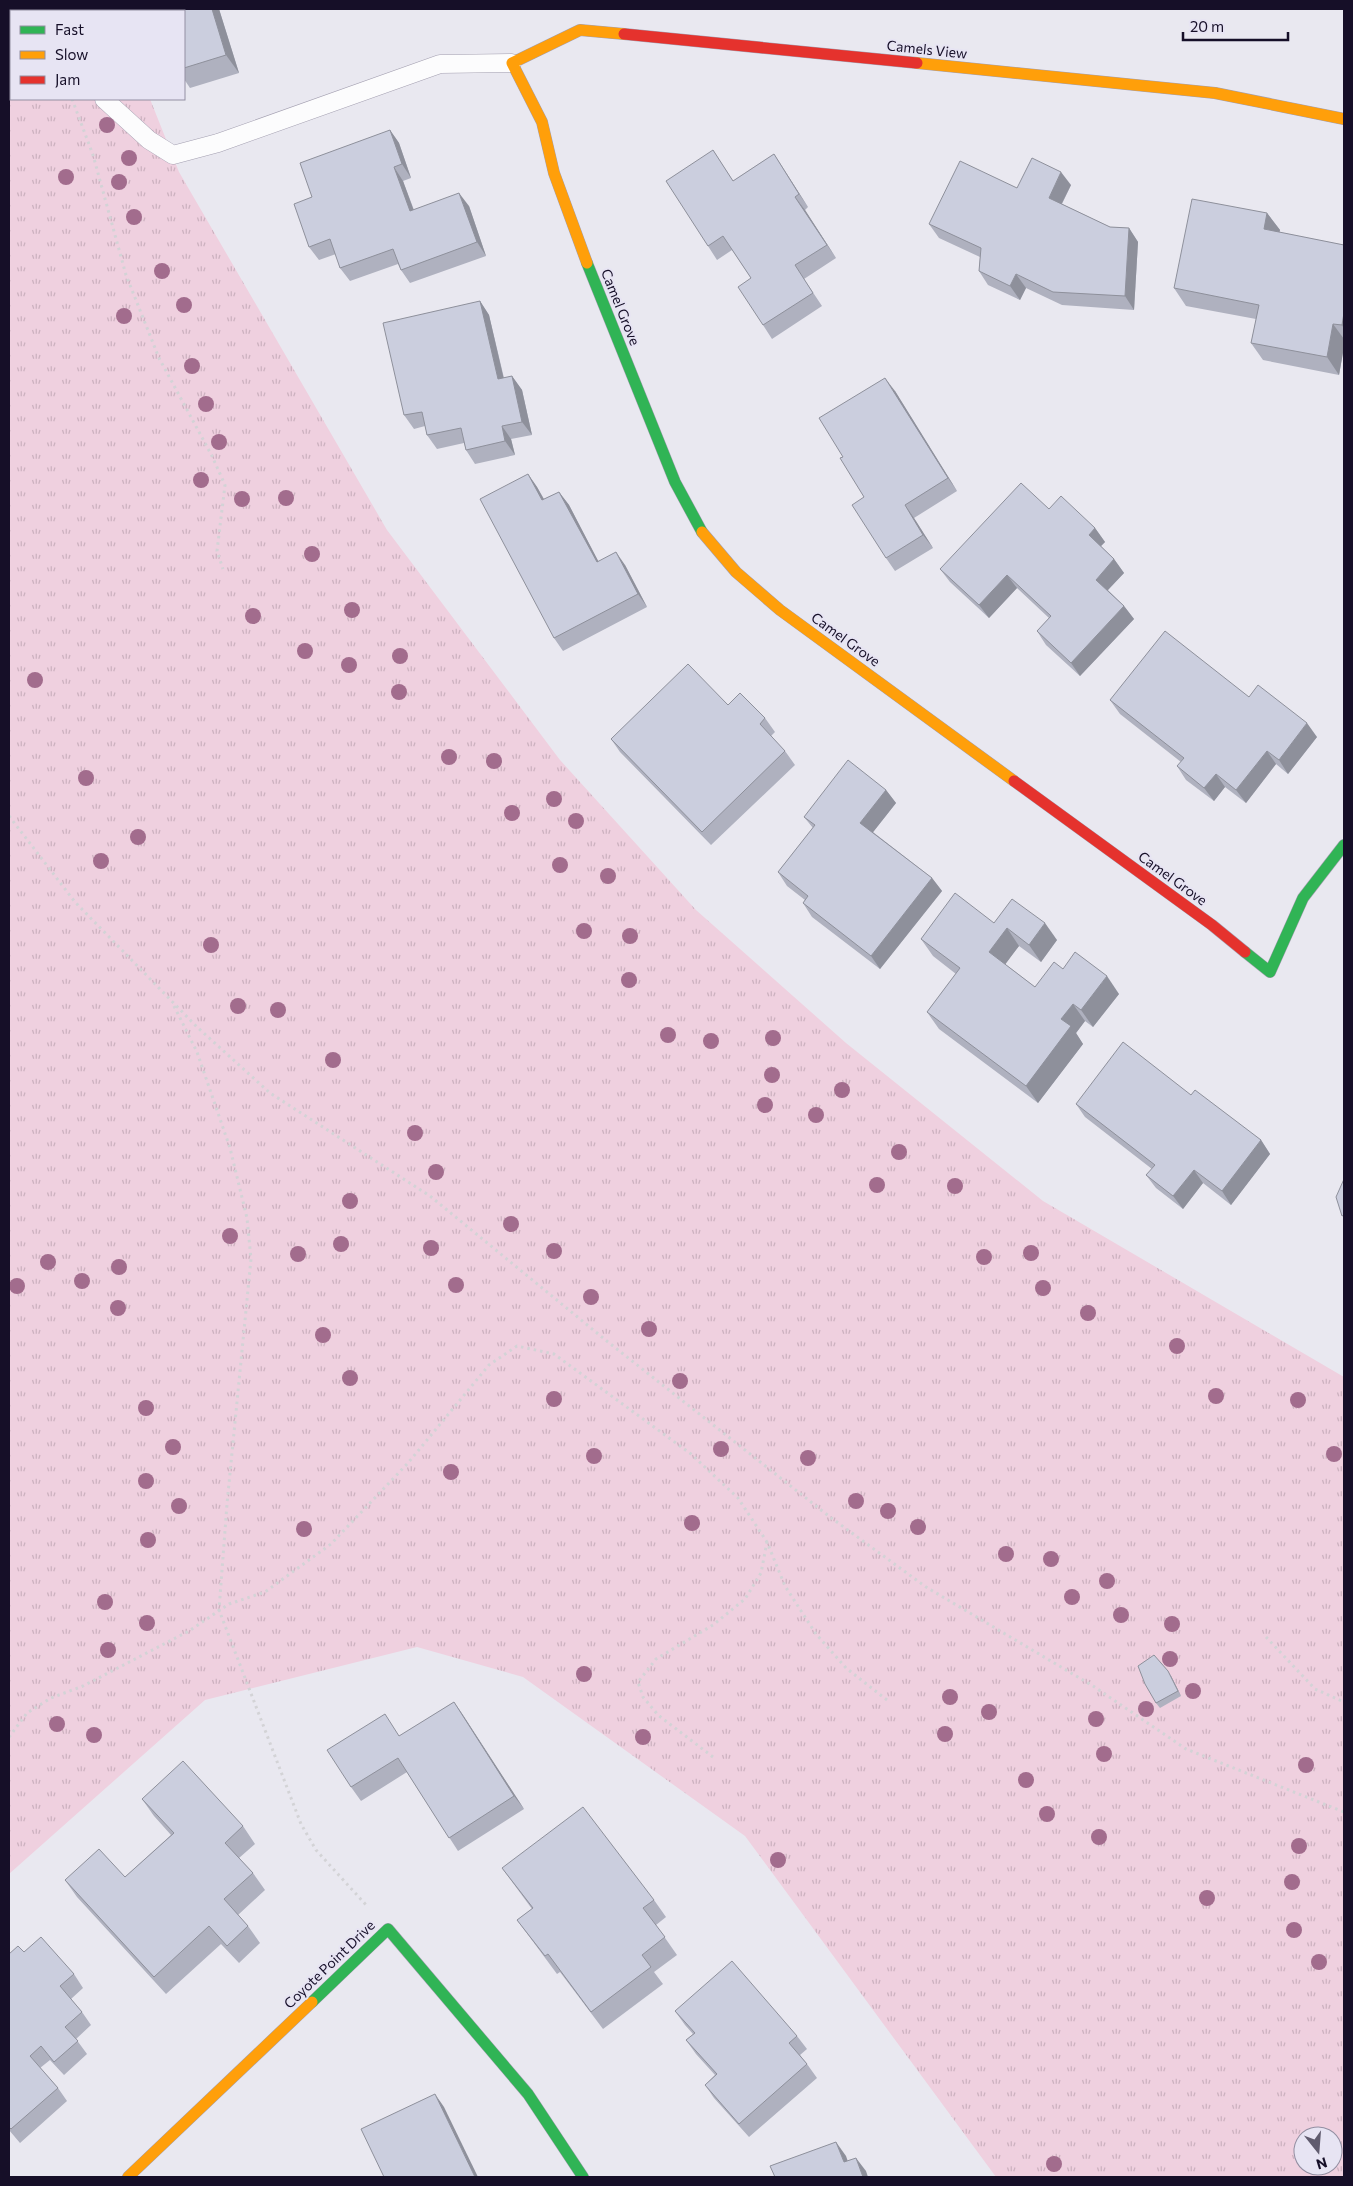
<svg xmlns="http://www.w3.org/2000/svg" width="1353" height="2186" font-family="Commissioner,sans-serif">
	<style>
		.grass { fill: url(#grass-tufts); fill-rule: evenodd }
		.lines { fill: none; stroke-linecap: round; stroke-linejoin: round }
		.lane-casing { stroke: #a39fb0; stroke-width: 19 }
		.fast-casing { stroke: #a39fb0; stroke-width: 12 }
		.slow-casing { stroke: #a39fb0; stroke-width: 12 }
		.jam-casing { stroke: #a39fb0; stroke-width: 12 }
		.path { stroke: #d3d3d6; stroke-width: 3; stroke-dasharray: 2.5 4; stroke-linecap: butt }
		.lane { stroke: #fcfcfd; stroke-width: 18 }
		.fast { stroke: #30b455; stroke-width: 11 }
		.slow { stroke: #ff9f0a; stroke-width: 11 }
		.jam { stroke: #e5322d; stroke-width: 11 }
		.tree { fill: #a26c8d }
		.wall { fill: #afb1bf }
		.shaded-wall { fill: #8e909b }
		.building { fill: #cbcede; stroke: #8e909b }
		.labels { text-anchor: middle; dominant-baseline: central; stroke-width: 4; stroke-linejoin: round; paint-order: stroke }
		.street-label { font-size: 14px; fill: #160f28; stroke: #e7e4f3 }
	</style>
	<defs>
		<pattern id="grass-tufts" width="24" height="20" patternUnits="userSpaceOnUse" patternTransform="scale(1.25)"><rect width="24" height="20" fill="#efd0df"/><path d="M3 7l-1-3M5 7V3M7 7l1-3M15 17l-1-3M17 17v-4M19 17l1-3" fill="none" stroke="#ccb1bf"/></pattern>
	</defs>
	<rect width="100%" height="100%" fill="#e9e8f0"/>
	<path class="grass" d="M9 9H115L116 11H11V99H150L179 172 387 530 560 760 696 910 846 1043 1043 1201 1344 1377V2177H996L745 1836 523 1677 417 1647 205 1700 9 1874ZM1303 2136H1333V2166H1303Z"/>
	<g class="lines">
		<defs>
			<polyline id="lane" points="104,99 149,140 173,155 218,143 440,64 512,63"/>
			<g id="fast">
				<polyline points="587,263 675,482 702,532"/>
				<polyline points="1245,952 1270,972 1303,898 1344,845"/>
				<polyline points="312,2002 388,1929 528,2094 583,2177"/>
			</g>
			<g id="slow">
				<polyline points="917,63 1215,93 1344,119"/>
				<polyline points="587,263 554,173 542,122 512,63 580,30 624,34"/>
				<polyline points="702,532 736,572 780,610 1014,781"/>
				<polyline points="128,2177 312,2002"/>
			</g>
			<g id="jam">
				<polyline points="624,34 917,63"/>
				<polyline points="1014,781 1212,925 1245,952"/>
			</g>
		</defs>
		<use href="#lane" class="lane-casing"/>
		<use href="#fast" class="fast-casing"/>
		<use href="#slow" class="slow-casing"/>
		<use href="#jam" class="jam-casing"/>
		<g class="path">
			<polyline points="39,9 40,11"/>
			<polyline points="72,99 93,155 126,275 159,358 212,456 225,485 217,551 223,569"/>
			<polyline points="9,816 75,902 197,1027 270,1093 430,1196 608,1342 830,1517 926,1587 1093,1686 1186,1749 1344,1812"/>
			<polyline points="174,1006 197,1052 230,1148 247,1218 251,1259 227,1504 219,1610 301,1824 316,1850 367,1906"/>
			<polyline points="1266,1637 1315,1689 1344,1702"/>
			<polyline points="9,1737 27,1713 51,1698 83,1686 189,1631 229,1604 265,1592 331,1544 408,1463 489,1365 517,1346 554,1354 691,1454 738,1498 767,1542 785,1586 816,1634 846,1668 887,1700"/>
			<polyline points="713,1757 658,1715 643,1697 638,1682 656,1659 713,1625 745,1599 761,1573 767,1542"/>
		</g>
		<use href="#lane" class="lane"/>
		<use href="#fast" class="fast"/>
		<use href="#slow" class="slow"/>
		<use href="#jam" class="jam"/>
	</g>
	<g class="tree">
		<circle cx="107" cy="125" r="8"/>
		<circle cx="129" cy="158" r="8"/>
		<circle cx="66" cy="177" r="8"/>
		<circle cx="119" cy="182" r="8"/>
		<circle cx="134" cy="217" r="8"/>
		<circle cx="162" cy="271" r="8"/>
		<circle cx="184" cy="305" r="8"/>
		<circle cx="124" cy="316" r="8"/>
		<circle cx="192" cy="366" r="8"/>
		<circle cx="206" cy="404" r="8"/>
		<circle cx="219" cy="442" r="8"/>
		<circle cx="201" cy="480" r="8"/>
		<circle cx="286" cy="498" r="8"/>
		<circle cx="242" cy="499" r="8"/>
		<circle cx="312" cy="554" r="8"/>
		<circle cx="352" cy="610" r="8"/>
		<circle cx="253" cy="616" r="8"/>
		<circle cx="305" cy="651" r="8"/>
		<circle cx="400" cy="656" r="8"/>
		<circle cx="349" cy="665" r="8"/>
		<circle cx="35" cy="680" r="8"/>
		<circle cx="399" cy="692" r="8"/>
		<circle cx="449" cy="757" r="8"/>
		<circle cx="494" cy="761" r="8"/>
		<circle cx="86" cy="778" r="8"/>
		<circle cx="554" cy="799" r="8"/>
		<circle cx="512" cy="813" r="8"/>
		<circle cx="576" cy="821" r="8"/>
		<circle cx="138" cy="837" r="8"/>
		<circle cx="101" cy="861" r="8"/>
		<circle cx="560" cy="865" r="8"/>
		<circle cx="608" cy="876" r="8"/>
		<circle cx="584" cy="931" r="8"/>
		<circle cx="630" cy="936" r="8"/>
		<circle cx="211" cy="945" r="8"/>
		<circle cx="629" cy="980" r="8"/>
		<circle cx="238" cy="1006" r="8"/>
		<circle cx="278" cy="1010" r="8"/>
		<circle cx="668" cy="1035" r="8"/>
		<circle cx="773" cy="1038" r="8"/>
		<circle cx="711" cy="1041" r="8"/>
		<circle cx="333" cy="1060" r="8"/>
		<circle cx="772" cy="1075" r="8"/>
		<circle cx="842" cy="1090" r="8"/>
		<circle cx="765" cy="1105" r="8"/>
		<circle cx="816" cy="1115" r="8"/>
		<circle cx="415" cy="1133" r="8"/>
		<circle cx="899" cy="1152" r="8"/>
		<circle cx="436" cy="1172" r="8"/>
		<circle cx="877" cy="1185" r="8"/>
		<circle cx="955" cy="1186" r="8"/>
		<circle cx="350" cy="1201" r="8"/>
		<circle cx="511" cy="1224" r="8"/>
		<circle cx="230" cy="1236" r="8"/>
		<circle cx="341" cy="1244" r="8"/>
		<circle cx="431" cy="1248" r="8"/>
		<circle cx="554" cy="1251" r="8"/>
		<circle cx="1031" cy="1253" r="8"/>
		<circle cx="298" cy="1254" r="8"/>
		<circle cx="984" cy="1257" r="8"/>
		<circle cx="48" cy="1262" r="8"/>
		<circle cx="119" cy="1267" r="8"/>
		<circle cx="82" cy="1281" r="8"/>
		<circle cx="456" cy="1285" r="8"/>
		<circle cx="17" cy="1286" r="8"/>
		<circle cx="1043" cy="1288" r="8"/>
		<circle cx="591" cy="1297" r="8"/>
		<circle cx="118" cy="1308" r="8"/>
		<circle cx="1088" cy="1313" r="8"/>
		<circle cx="649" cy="1329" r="8"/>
		<circle cx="323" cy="1335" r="8"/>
		<circle cx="1177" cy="1346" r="8"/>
		<circle cx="350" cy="1378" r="8"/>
		<circle cx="680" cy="1381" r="8"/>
		<circle cx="1216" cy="1396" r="8"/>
		<circle cx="554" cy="1399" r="8"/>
		<circle cx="1298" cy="1400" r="8"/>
		<circle cx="146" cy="1408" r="8"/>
		<circle cx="173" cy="1447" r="8"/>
		<circle cx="721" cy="1449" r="8"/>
		<circle cx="1334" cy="1454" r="8"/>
		<circle cx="594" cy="1456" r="8"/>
		<circle cx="808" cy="1458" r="8"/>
		<circle cx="451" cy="1472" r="8"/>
		<circle cx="146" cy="1481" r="8"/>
		<circle cx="856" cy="1501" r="8"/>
		<circle cx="179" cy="1506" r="8"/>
		<circle cx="888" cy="1511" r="8"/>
		<circle cx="692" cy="1523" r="8"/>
		<circle cx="918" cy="1527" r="8"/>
		<circle cx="304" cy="1529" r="8"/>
		<circle cx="148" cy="1540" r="8"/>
		<circle cx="1006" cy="1554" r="8"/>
		<circle cx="1051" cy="1559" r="8"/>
		<circle cx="1107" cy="1581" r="8"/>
		<circle cx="1072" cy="1597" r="8"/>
		<circle cx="105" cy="1602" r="8"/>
		<circle cx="1121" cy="1615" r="8"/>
		<circle cx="147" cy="1623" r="8"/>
		<circle cx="1172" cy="1624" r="8"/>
		<circle cx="108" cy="1650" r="8"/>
		<circle cx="1170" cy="1659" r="8"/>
		<circle cx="584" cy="1674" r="8"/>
		<circle cx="1193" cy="1691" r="8"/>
		<circle cx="950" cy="1697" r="8"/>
		<circle cx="1146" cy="1709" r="8"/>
		<circle cx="989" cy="1712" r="8"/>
		<circle cx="1096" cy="1719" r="8"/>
		<circle cx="57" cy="1724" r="8"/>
		<circle cx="945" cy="1734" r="8"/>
		<circle cx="94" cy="1735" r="8"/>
		<circle cx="643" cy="1737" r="8"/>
		<circle cx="1104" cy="1754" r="8"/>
		<circle cx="1306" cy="1765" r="8"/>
		<circle cx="1026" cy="1780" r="8"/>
		<circle cx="1047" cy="1814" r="8"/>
		<circle cx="1099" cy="1837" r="8"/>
		<circle cx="1299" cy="1846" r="8"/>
		<circle cx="778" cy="1860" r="8"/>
		<circle cx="1292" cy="1882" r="8"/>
		<circle cx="1207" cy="1898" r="8"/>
		<circle cx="1294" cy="1930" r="8"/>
		<circle cx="1319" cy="1962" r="8"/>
		<circle cx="1054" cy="2164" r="8"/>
	</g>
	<g class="wall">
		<polygon points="219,9 239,73 190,88 184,79 184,11"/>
		<polygon points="390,130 399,143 411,178 403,181 414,210 469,206 486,256 410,283 401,270 398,264 350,281 340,268 336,254 319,260 309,247"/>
		<polygon points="713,150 733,181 774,154 808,207 805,210 836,258 804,279 822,306 772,339 763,325 751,278 732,250 717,260 708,246"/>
		<polygon points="1071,185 1062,204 1110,227 1129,228 1138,242 1134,310 1062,305 1026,288 1020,300 988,285 979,271 980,257 939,238 929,224 1017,188"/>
		<polygon points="1267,213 1280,230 1279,232 1344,245 1344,347 1339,375 1263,360 1251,343 1256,319 1186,306 1174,288"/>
		<polygon points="480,301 489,315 504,378 512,376 522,390 532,435 511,439 515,455 475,464 466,450 464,443 437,449 427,435 425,426 414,429 404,415"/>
		<polygon points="895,391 957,491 914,518 933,548 895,571 886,558 864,497 843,457"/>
		<polygon points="528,474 537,487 544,499 559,492 569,505 598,561 625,565 647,607 563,651 554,638"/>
		<polygon points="1049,509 1095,528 1105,542 1101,546 1114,559 1124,573 1108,590 1124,606 1134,619 1080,676 1046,645 1037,631 1049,618 1017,588 989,618 950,582 940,569"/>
		<polygon points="1110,700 1317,737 1288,774 1276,764 1246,803 1225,787 1214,801 1186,780 1177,766 1181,762 1120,714"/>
		<polygon points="728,705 765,718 775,732 771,736 785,751 795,765 711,845 620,752 611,739"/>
		<polygon points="886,790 896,803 873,832 932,878 942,891 880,969 812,917 803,903 805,900 787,886 778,872 813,828 804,817"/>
		<polygon points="994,923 1057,940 1041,962 1019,946 1005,964 1035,987 1063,969 1119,994 1093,1027 1085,1021 1076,1033 1083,1044 1038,1103 939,1029 927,1012 956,974 933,956 921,939"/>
		<polygon points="1191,1095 1261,1140 1270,1154 1231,1205 1203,1183 1183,1209 1156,1188 1146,1175 1152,1169 1085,1117 1076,1104"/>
		<polygon points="1171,1676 1181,1696 1160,1708 1156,1703"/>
		<polygon points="454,1702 524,1809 458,1851 407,1772 361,1801 351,1787 400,1736"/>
		<polygon points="142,1799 243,1826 255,1844 239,1858 253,1873 265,1890 238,1915 248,1926 260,1943 239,1963 221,1944 166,1994 77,1897 65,1880 125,1877 171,1835 154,1816"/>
		<polygon points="502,1868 654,1900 666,1917 656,1925 677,1955 654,1972 663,1984 603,2029 560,1972 557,1974 517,1920 532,1909"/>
		<polygon points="24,1952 74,1974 83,1988 71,1999 82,2012 91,2025 76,2039 87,2054 64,2075 50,2060 40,2068 58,2088 67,2101 20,2143 9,2130 9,1954"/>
		<polygon points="675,2011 797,2036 807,2049 800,2055 807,2064 817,2078 749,2137 714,2098 705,2085 715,2075 696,2054 686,2040 693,2034 685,2025"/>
	</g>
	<g class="shaded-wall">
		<polygon points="212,9 219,9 239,73 226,55"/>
		<polygon points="390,130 399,143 411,178 402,164"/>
		<polygon points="774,154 783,168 808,207 799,194"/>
		<polygon points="394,167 403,181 419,225 410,211"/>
		<polygon points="1061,172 1071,185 1058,211 1049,198"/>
		<polygon points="459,193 469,206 486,256 477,242"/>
		<polygon points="795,197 805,210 836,258 827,245"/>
		<polygon points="1267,213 1280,230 1276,246 1264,229"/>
		<polygon points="1129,228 1138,242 1134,310 1125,296"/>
		<polygon points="1016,274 1026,288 1020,300 1010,286"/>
		<polygon points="480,301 489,315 507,393 498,379"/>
		<polygon points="1344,313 1344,329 1342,325"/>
		<polygon points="1333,324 1344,339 1344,347 1339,375 1327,357"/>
		<polygon points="512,376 522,390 532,435 522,422"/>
		<polygon points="885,378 895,391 957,491 948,478"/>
		<polygon points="502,426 511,439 515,455 505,441"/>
		<polygon points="528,474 537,487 552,514 542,500"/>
		<polygon points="559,492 569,505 606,576 597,562"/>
		<polygon points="905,505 914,518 933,548 923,535"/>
		<polygon points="1095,528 1105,542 1098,549 1089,535"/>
		<polygon points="616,552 625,565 647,607 638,594"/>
		<polygon points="1114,559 1124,573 1105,593 1096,580"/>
		<polygon points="1007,575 1017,588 989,618 979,605"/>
		<polygon points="1124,606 1134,619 1080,676 1071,663"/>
		<polygon points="1307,723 1317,737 1288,774 1279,760"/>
		<polygon points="1267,751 1276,764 1246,803 1236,790"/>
		<polygon points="1216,774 1225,787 1214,801 1204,788"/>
		<polygon points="886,790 896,803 870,836 860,823"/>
		<polygon points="932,878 942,891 880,969 871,956"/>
		<polygon points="1045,923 1057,940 1041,962 1029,945"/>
		<polygon points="1007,928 1019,946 1001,970 989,952"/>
		<polygon points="1107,976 1119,994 1093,1027 1081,1010"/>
		<polygon points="1073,1004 1085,1021 1076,1033 1083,1044 1038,1103 1026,1086 1061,1019"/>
		<polygon points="1261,1140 1270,1154 1231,1205 1222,1191"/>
		<polygon points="1194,1170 1203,1183 1183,1209 1173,1196"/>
		<polygon points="1168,1671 1171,1676 1181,1696 1178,1691"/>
		<polygon points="454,1702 463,1715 524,1809 514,1796"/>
		<polygon points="435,2094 444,2107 478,2177 475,2177"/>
		<polygon points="836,2142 846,2156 853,2176 844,2162"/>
		<polygon points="856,2158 866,2171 868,2177 863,2177"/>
	</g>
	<g class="building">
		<polygon points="158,9 212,9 226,55 184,68 184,11 159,11"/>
		<polygon points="390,130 402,164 394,167 410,211 459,193 477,242 401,270 393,249 340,268 330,239 309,247 294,204 312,197 300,163"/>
		<polygon points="713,150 733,181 774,154 799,194 795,197 827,245 795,265 813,293 763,325 738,287 751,278 723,236 708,246 666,181"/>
		<polygon points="1032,158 1061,172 1049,198 1110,227 1129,228 1125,296 1053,292 1016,274 1010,286 979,271 981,248 929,224 960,161 1017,188"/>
		<polygon points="1192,199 1267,213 1264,229 1344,245 1344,313 1342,325 1333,324 1327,357 1251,343 1259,305 1174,288"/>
		<polygon points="480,301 498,379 512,376 522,422 502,426 505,441 466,450 461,428 427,435 422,412 404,415 383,323"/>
		<polygon points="885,378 948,478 905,505 923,535 886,558 852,505 864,497 840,458 843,457 819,418"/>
		<polygon points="528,474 542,500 559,492 597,562 616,552 638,594 554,638 480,499"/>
		<polygon points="1021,483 1049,509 1061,496 1095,528 1089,535 1114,559 1096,580 1124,606 1071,663 1037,631 1051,616 1007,575 979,605 940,569"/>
		<polygon points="1165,631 1249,697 1258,685 1307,723 1279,760 1267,751 1236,790 1216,774 1204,788 1177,766 1184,758 1110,700"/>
		<polygon points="688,664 728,705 740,693 765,718 760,724 785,751 702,832 611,739"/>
		<polygon points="848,760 886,790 860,823 932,878 871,956 803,903 808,896 778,872 815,825 804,817"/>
		<polygon points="955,893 994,923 1012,899 1045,923 1029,945 1007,928 989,952 1035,987 1054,962 1063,969 1075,952 1107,976 1081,1010 1073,1004 1061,1019 1071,1026 1026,1086 927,1012 960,968 921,939"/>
		<polygon points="1123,1042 1191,1095 1195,1090 1261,1140 1222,1191 1194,1170 1173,1196 1146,1175 1155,1165 1076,1104"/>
		<polygon points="1344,1179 1344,1215 1342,1216 1336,1197"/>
		<polygon points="1154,1655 1168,1671 1178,1691 1156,1703 1145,1684 1138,1666"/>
		<polygon points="454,1702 514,1796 449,1838 398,1758 351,1787 327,1750 385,1714 399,1736"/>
		<polygon points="183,1761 243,1826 225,1843 253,1873 224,1899 248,1926 227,1946 209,1926 154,1977 65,1880 99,1849 125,1877 174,1833 142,1799"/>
		<polygon points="583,1807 654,1900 643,1908 665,1937 642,1955 651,1967 591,2012 548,1954 545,1956 517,1920 533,1908 502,1868"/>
		<polygon points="41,1937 74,1974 60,1986 82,2012 65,2027 78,2041 54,2062 41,2046 30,2056 58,2088 11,2129 9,2127 9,1954 18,1946 24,1952"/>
		<polygon points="732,1961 797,2036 789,2043 807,2064 739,2124 705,2085 717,2074 686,2040 695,2033 675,2011"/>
		<polygon points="435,2094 475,2177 384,2177 361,2129"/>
		<polygon points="836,2142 844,2162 856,2158 863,2177 775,2177 770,2166"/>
	</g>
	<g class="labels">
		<g class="street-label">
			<text transform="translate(927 49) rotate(6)">Camels View</text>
			<text transform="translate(621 307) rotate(68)">Camel Grove</text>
			<text transform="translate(846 639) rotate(36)">Camel Grove</text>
			<text transform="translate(1173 878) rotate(36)">Camel Grove</text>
			<text transform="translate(329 1964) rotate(-44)">Coyote Point Drive</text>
		</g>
	</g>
	<rect width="1353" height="2186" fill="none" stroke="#160f28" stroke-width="20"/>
	<rect x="10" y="10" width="175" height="90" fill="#e7e4f3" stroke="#938fa2"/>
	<rect x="20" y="26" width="25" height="8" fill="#30b455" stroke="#938fa2"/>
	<text x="55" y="35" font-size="15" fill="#160f28">Fast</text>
	<rect x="20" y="51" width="25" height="8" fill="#ff9f0a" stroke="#938fa2"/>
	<text x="55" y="60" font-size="15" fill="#160f28">Slow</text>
	<rect x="20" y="76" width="25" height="8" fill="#e5322d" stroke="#938fa2"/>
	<text x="55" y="85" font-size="15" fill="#160f28">Jam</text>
	<g transform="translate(1318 2151) rotate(163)"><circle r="24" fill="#e7e4f3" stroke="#938fa2"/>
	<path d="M0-4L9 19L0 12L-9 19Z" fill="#605b6e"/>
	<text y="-8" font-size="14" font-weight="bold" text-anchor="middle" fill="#160f28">N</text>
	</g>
	<path d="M1183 32v8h105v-8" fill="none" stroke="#160f28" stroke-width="2.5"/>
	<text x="1190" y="32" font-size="15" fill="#160f28" stroke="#e7e4f3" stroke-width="4" paint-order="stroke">20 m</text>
</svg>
